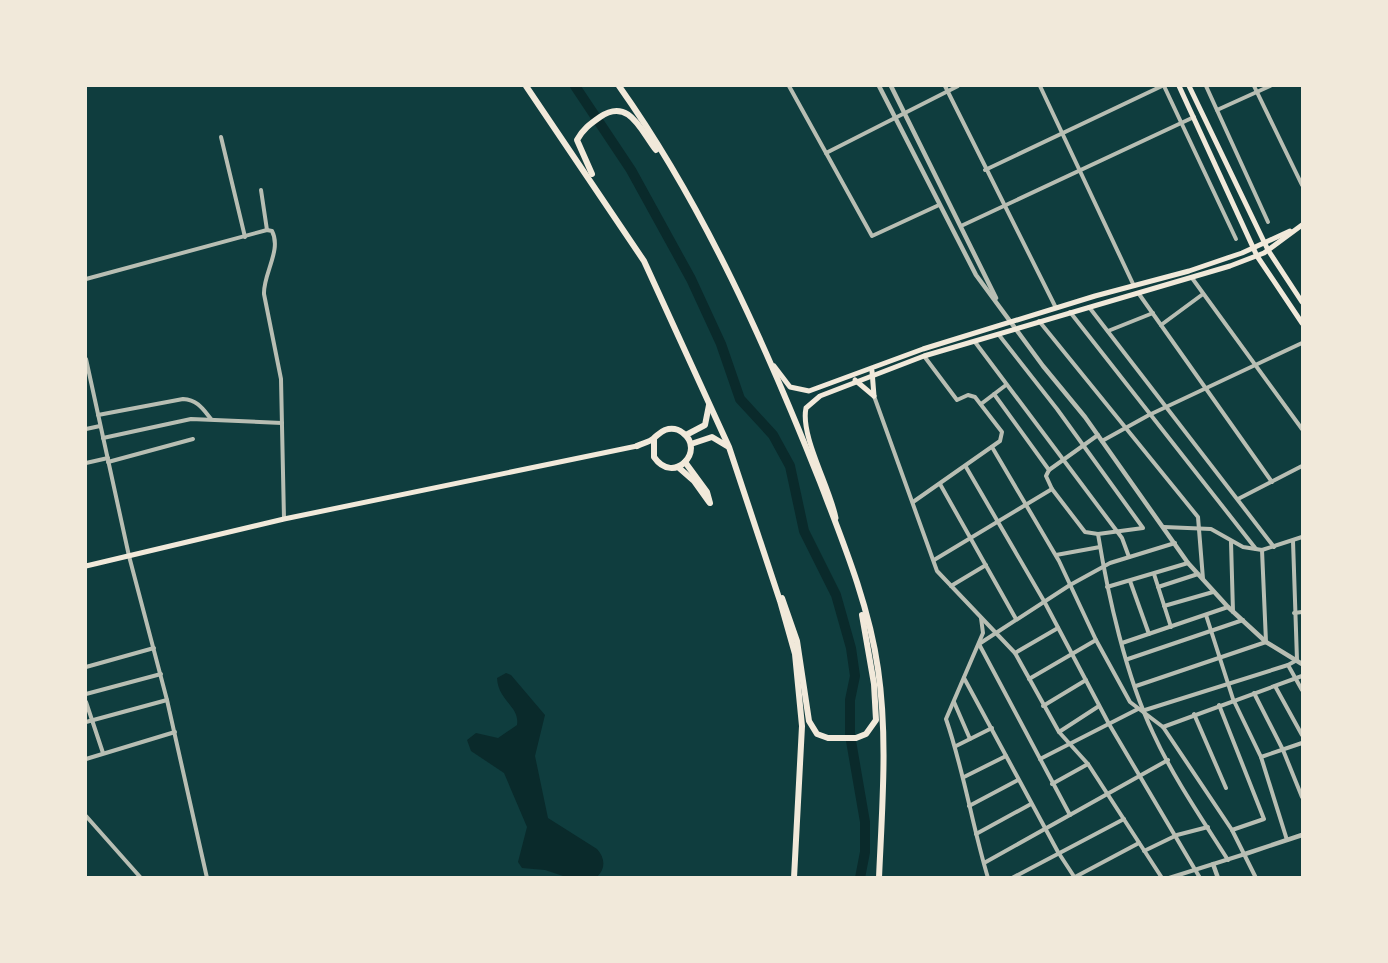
<svg xmlns="http://www.w3.org/2000/svg" width="1388" height="963" font-family="Lato,sans-serif">
	<style>
		.water { fill: #0a2a2b }
		.lines { fill: none; stroke-linecap: round; stroke-linejoin: round }
		.river { stroke: #0a2a2b; stroke-width: 10 }
		.minor { stroke: #b8beb3; stroke-width: 4 }
		.tertiary { stroke: #b8beb3; stroke-width: 4.5 }
		.secondary { stroke: #f1e9da; stroke-width: 5 }
		.primary { stroke: #f1e9da; stroke-width: 6 }
	</style>
	<rect width="100%" height="100%" fill="#0f3d3e"/>
	<path class="water" d="M506 673 511 675 545 715 535 756 548 818 597 849C605 858 606 868 597 877H566L545 870 522 868 518 862 527 827 504 773 471 751 467 740 476 733 498 738 517 725C520 706 498 701 497 678Z"/>
	<g class="lines">
		<polyline class="river" points="575,86 631,170 691,279 721,344 740,399 773,435 790,466 804,531 836,595 851,648 855,676 850,700 850,735 865,822 865,852 860,878"/>
		<g class="minor">
			<polyline points="789,86 872,236 939,205"/>
			<polyline points="945,86 1056,308"/>
			<polyline points="1040,86 1134,286"/>
			<polyline points="1164,86 1236,239"/>
			<polyline points="1206,86 1268,222"/>
			<polyline points="1254,86 1302,185"/>
			<polyline points="1217,110 1270,86"/>
			<polyline points="221,137 245,237"/>
			<polyline points="826,153 958,86"/>
			<polyline points="985,170 1162,86"/>
			<polyline points="261,190 267,230"/>
			<polyline points="961,226 1194,117"/>
			<polyline points="1192,278 1302,429"/>
			<path d="M86 279 267 230 272 231C282 250 263 274 264 294L281 379 284 519"/>
			<polyline points="1139,294 1272,482"/>
			<polyline points="1089,307 1274,547"/>
			<polyline points="1070,312 1256,549"/>
			<polyline points="1039,321 1198,517 1203,579"/>
			<polyline points="1161,325 1203,294"/>
			<polyline points="1108,331 1153,313"/>
			<polyline points="975,342 1122,538 1129,557"/>
			<polyline points="86,359 129,556 167,700 207,878"/>
			<polyline points="994,394 1049,470 1046,476 1052,489 1085,532 1098,534 1143,528 1057,409 999,335"/>
			<polyline points="874,396 937,571 1015,653 1059,732 1088,764 1162,878"/>
			<polyline points="981,404 1006,385"/>
			<path d="M98 415 183 399C198 400 203 409 211 419"/>
			<polyline points="86,429 100,426"/>
			<polyline points="103,438 191,419 282,423"/>
			<polyline points="1102,441 1149,415 1302,343"/>
			<polyline points="992,447 1059,561 1096,640 1130,702 1163,727 1232,830 1256,878"/>
			<polyline points="108,462 193,439"/>
			<polyline points="86,463 108,458"/>
			<polyline points="966,467 1044,601 1109,724 1200,878"/>
			<polyline points="1049,470 1098,435"/>
			<polyline points="940,484 1016,619"/>
			<polyline points="1238,499 1302,466"/>
			<polyline points="913,502 1000,441 1002,432 975,397 968,395 957,400 924,356"/>
			<polyline points="1164,527 1211,529 1243,547 1262,550 1302,537"/>
			<path d="M1098 534C1108 596 1126 676 1153 733 1173 777 1202 819 1228 860"/>
			<polyline points="1231,542 1233,612"/>
			<polyline points="1056,555 1100,547"/>
			<polyline points="934,560 1052,489"/>
			<polyline points="1154,574 1171,627"/>
			<polyline points="1130,581 1149,634"/>
			<polyline points="951,586 986,565"/>
			<polyline points="1107,587 1188,563"/>
			<polyline points="1158,587 1198,574"/>
			<polyline points="1164,606 1213,592"/>
			<polyline points="1294,613 1302,612"/>
			<polyline points="1206,615 1233,699 1261,757 1287,840"/>
			<path d="M981 618 983 633 946 719C964 771 972 825 988 878"/>
			<polyline points="1122,643 1228,607"/>
			<polyline points="1015,653 1058,628"/>
			<polyline points="1128,659 1243,620"/>
			<polyline points="1288,665 1302,690"/>
			<polyline points="86,667 154,648"/>
			<polyline points="964,678 1058,852 1075,878"/>
			<polyline points="1029,679 1096,640"/>
			<polyline points="1136,686 1266,642 1262,550"/>
			<polyline points="1275,686 1302,735"/>
			<polyline points="1254,693 1283,750 1302,797"/>
			<polyline points="86,694 161,674"/>
			<polyline points="86,702 103,753"/>
			<polyline points="954,702 970,739"/>
			<polyline points="1219,705 1264,819 1232,830"/>
			<polyline points="1043,706 1086,680"/>
			<polyline points="1145,710 1288,665 1297,660 1293,541"/>
			<polyline points="1194,714 1226,788"/>
			<polyline points="86,722 167,700"/>
			<polyline points="1163,727 1302,676"/>
			<polyline points="1059,732 1099,706"/>
			<polyline points="956,746 992,728"/>
			<polyline points="1261,757 1302,743"/>
			<polyline points="86,759 175,732"/>
			<polyline points="1040,759 1138,709"/>
			<polyline points="964,777 1006,756"/>
			<polyline points="1052,784 1088,764"/>
			<polyline points="969,806 1018,780"/>
			<polyline points="1070,815 979,644 1070,585 1110,563 1175,543"/>
			<polyline points="86,816 141,878"/>
			<polyline points="976,834 1031,804"/>
			<polyline points="1144,851 1177,835 1208,827"/>
			<polyline points="984,863 1168,760"/>
			<polyline points="1075,877 1139,843"/>
			<polyline points="1012,878 1124,819"/>
			<polyline points="1169,878 1245,854"/>
		</g>
		<g class="tertiary">
			<polyline points="879,86 976,275 1043,366 1085,417 1188,563 1228,607 1266,642 1302,664"/>
			<polyline points="891,86 996,298"/>
			<polyline points="1245,854 1302,835"/>
			<polyline points="1213,864 1218,878"/>
		</g>
		<g class="secondary">
			<polyline points="1179,86 1257,256 1302,323"/>
			<polyline points="1189,86 1268,250 1302,302"/>
			<polyline points="774,366 790,387 809,391 923,349 1095,296 1189,271 1242,253 1290,231"/>
			<polyline points="872,371 874,396"/>
			<polyline points="855,380 874,396"/>
			<path d="M836 518C830 487 800 436 806 408L820 396 924 356 1230 266 1264 253 1302 225"/>
			<polyline points="86,566 284,519 637,446"/>
		</g>
		<g class="primary">
			<polyline points="526,86 644,261 729,447 780,601 795,654 802,726 794,878"/>
			<path d="M619 86C704 206 766 346 820 482 843 542 869 605 878 669 888 738 882 808 879 878"/>
			<path d="M592 174 577 140C583 129 590 124 600 117 629 97 641 131 656 150"/>
			<polyline points="686,435 705,425 709,405"/>
			<polyline points="691,444 712,437 727,446"/>
			<path d="M637 446C643 443 650 442 654 438 658 435 660 432 665 430 671 428 678 429 683 433 706 450 674 486 654 457V439"/>
			<polyline points="685,462 707,492 710,503"/>
			<polyline points="678,467 694,481 709,502"/>
			<polyline points="782,598 797,641 809,721 817,734 828,738 856,738 866,734 876,720 874,684 862,615"/>
		</g>
	</g>
	<rect width="1388" height="963" fill="none" stroke="#f1e9da" stroke-width="174"/>
</svg>
